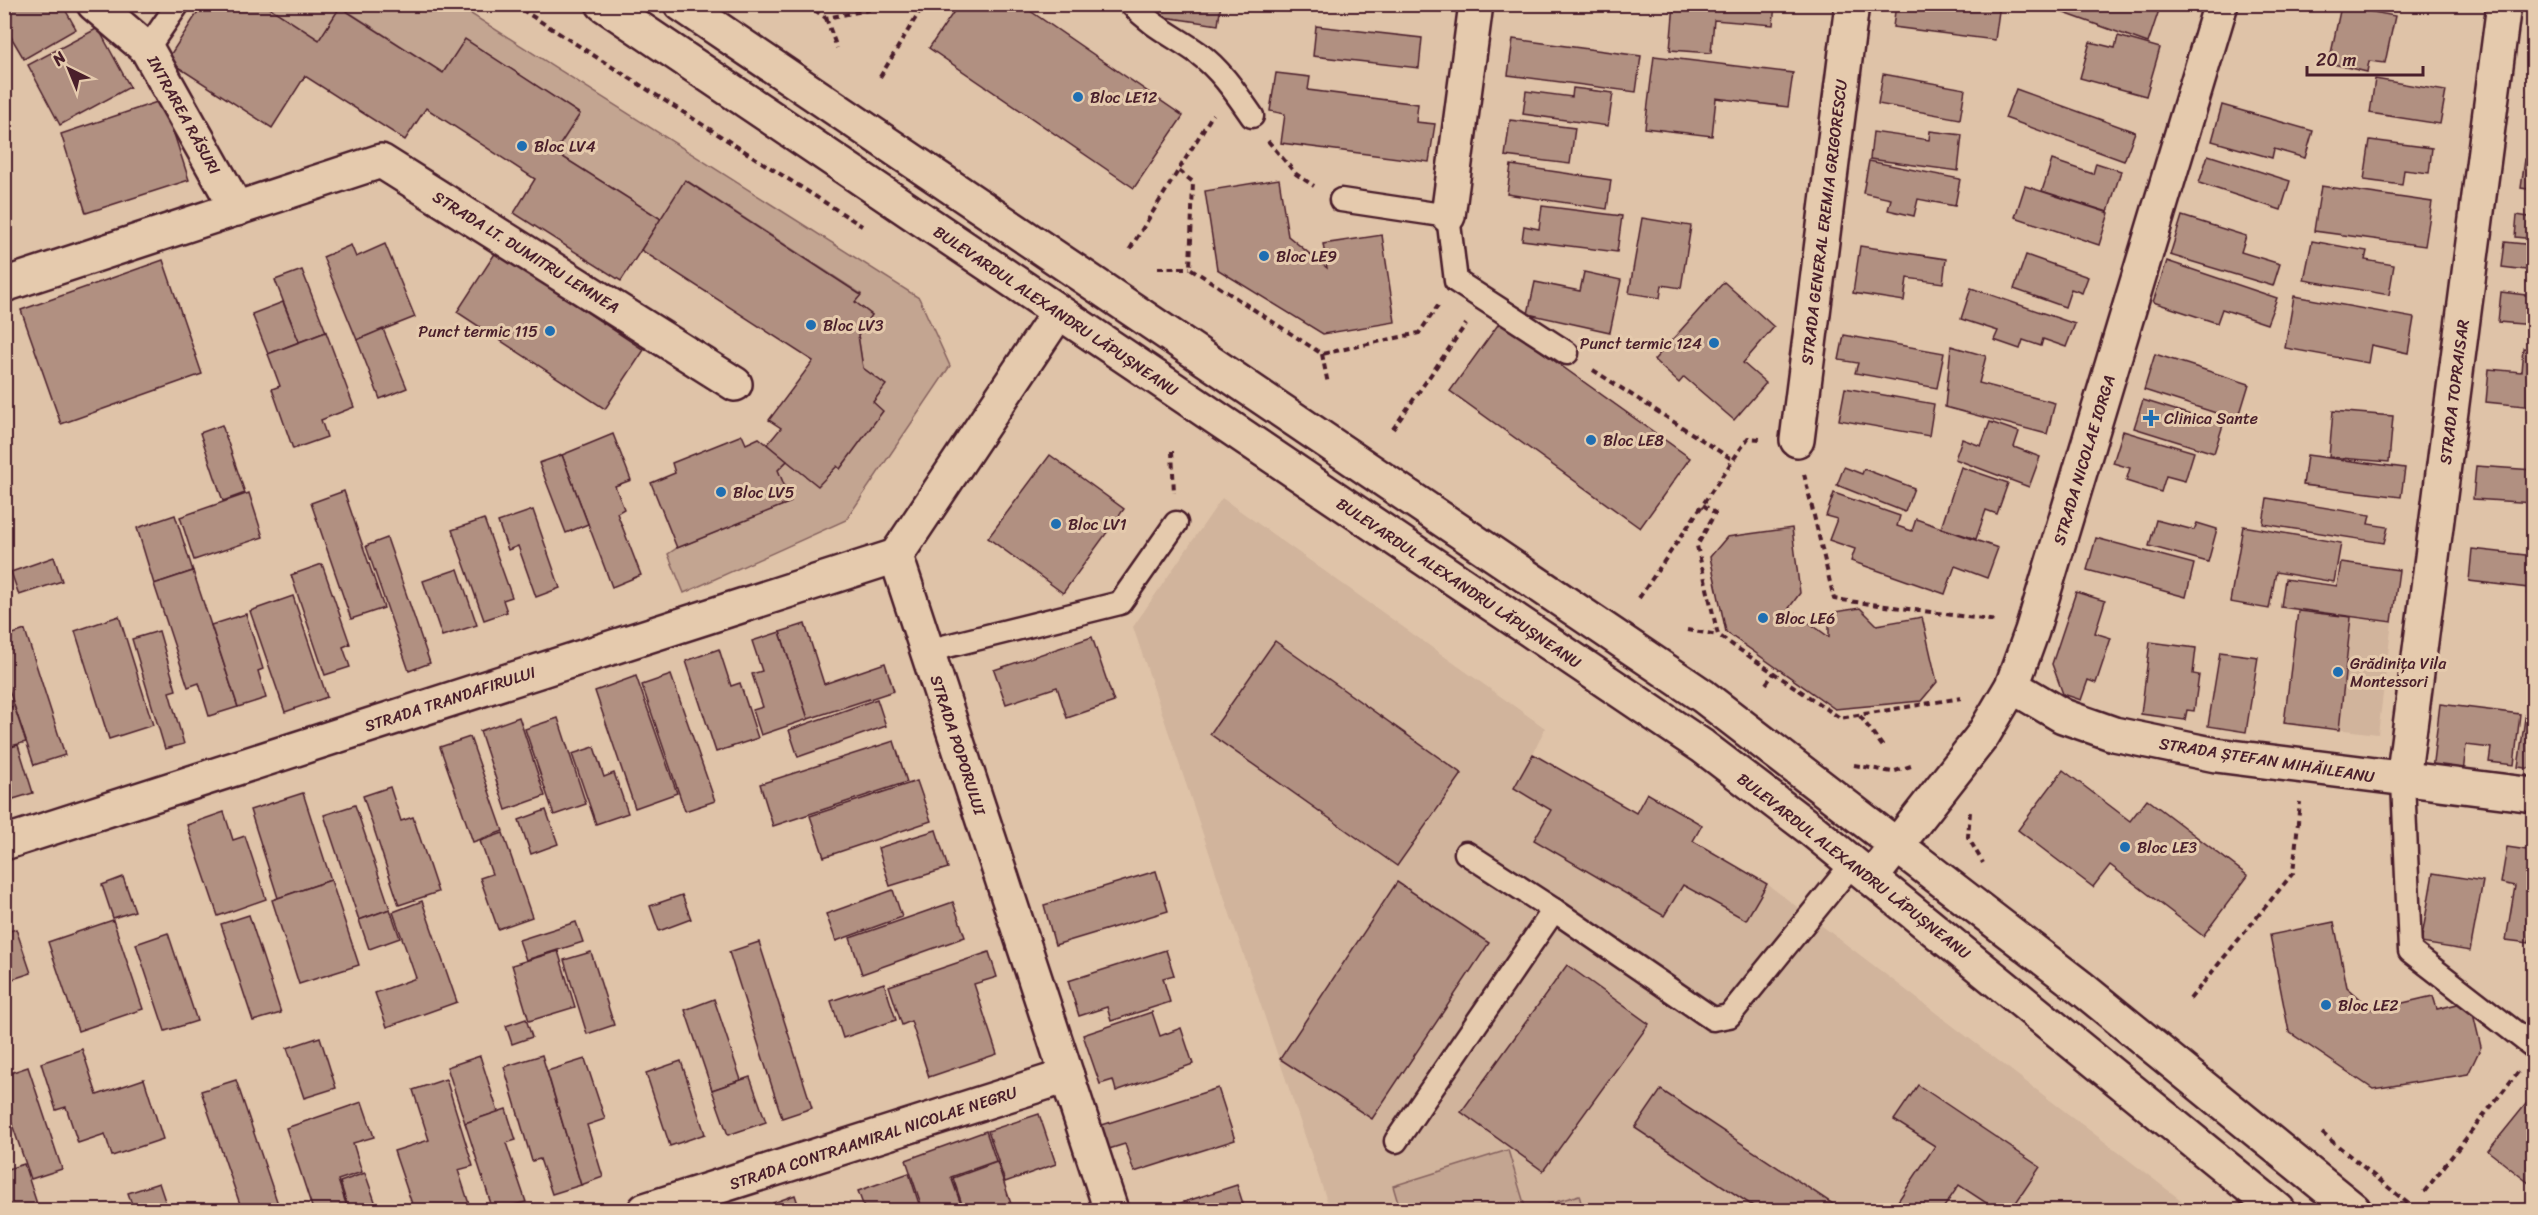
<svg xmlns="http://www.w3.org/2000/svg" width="2538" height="1215" font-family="Sriracha,sans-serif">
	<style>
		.built { fill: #d1b49c }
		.green { fill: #c3a591; stroke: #86625e; stroke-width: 1.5 }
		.building { fill: #b19081; stroke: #4a1f2b; stroke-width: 1.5 }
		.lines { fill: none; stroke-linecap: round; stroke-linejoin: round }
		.lane-casing { stroke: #4a1f2b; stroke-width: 27 }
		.street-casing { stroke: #4a1f2b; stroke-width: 38 }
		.secondary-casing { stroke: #4a1f2b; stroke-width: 38 }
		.primary-casing { stroke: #4a1f2b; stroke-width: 38 }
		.path { stroke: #4a1f2b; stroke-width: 4; stroke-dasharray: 6 4.5; stroke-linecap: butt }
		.lane { stroke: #e5caad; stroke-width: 22 }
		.street { stroke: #e5caad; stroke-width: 33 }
		.secondary { stroke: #e5caad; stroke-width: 33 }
		.primary { stroke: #e5caad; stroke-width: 33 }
		.poi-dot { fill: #1f6fb2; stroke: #e5caad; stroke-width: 2 }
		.labels { text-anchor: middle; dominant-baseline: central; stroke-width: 6; stroke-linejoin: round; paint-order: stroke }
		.poi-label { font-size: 16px; fill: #4a1f2b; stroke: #e5caad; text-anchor: start }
		.street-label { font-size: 16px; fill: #4a1f2b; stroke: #e5caad }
	</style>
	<rect width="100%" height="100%" fill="#dfc3a8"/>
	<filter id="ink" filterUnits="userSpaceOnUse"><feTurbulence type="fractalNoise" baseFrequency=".0167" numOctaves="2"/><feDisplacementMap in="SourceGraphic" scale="12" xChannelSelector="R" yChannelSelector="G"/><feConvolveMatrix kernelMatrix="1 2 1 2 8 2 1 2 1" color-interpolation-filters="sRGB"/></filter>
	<g filter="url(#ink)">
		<g class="built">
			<polygon points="1222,498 1545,728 1533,754 1514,788 1551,810 1534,841 1664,916 1683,885 1746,920 1767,884 2194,1210 1330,1210 1133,627"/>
			<polygon points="2298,611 2392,622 2378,734 2284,723"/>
		</g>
		<g class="green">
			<polygon points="264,5 457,5 919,298 950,366 846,520 684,593 668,554 677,548 790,502 778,470 787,461 818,485 837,466 840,469 882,411 873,402 885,385 863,368 858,335 872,315 855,302 861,294 686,180 661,219 555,152 580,114 465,40 443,73 341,7 319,40"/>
			<polygon points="1508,1150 1526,1210 1400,1210 1393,1186"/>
			<polygon points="1579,1195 1583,1210 1529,1210"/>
		</g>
		<g class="building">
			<polygon points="4,4 62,4 76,29 24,59 4,25"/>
			<polygon points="203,4 264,4 319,40 340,7 443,73 465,39 580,114 555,152 661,219 621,281 514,213 535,179 426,108 405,140 305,76 272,128 167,60"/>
			<polygon points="959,4 1020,4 1183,116 1134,188 929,48"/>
			<polygon points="1152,4 1221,4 1218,25 1151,15"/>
			<polygon points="1674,4 1775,4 1773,25 1714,20 1711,53 1670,50"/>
			<polygon points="1896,4 2000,4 1995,40 1893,27"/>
			<polygon points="2055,4 2161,4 2148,43 2053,9"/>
			<polygon points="2341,6 2395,16 2385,63 2369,61 2367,72 2329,63"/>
			<polygon points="1316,26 1422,38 1419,68 1313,56"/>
			<polygon points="98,28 130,87 60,125 28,65"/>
			<polygon points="2118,36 2160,48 2146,96 2080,78 2090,42 2115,48"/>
			<polygon points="1513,39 1641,56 1636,92 1508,75"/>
			<polygon points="1654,56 1793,73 1788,107 1716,98 1712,136 1645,128"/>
			<polygon points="1276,73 1310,77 1308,90 1418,104 1416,122 1435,124 1429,162 1281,143 1285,114 1270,111"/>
			<polygon points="1883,74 1965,89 1960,119 1878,104"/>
			<polygon points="2375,79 2446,91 2440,124 2370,113"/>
			<polygon points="1573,88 1613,93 1608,126 1523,114 1526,91 1572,97"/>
			<polygon points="2016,89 2135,132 2124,161 2005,118"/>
			<polygon points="163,100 189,180 86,213 61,134"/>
			<polygon points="2222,105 2313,131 2305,158 2274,149 2272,158 2212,141"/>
			<polygon points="1510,120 1575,128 1570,164 1505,156"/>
			<polygon points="1930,131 1962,135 1958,171 1870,159 1873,132 1929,140"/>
			<polygon points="2370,140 2432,148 2429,173 2404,170 2402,185 2364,180"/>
			<polygon points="2208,155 2290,181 2281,210 2199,183"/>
			<polygon points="2525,159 2534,160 2534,190 2521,188"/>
			<polygon points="2052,160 2093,174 2096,163 2121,171 2108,212 2042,191"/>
			<polygon points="1869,161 1960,179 1955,206 1918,199 1914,216 1888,210 1891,199 1863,193"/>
			<polygon points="1511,165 1611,180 1607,209 1507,194"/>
			<polygon points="1279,179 1288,236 1327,268 1323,244 1382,235 1395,322 1323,334 1217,269 1205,191"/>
			<polygon points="685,180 861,295 855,302 872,315 858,335 863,368 886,385 873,402 883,411 840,469 837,466 818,486 767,445 781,428 769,420 813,361 641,250"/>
			<polygon points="2025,186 2109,213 2099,245 2015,217"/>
			<polygon points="2321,186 2432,202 2425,246 2314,231"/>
			<polygon points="1542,206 1622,216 1617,252 1522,240 1524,226 1539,229"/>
			<polygon points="2529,209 2534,210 2534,239 2515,237 2517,215 2529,217"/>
			<polygon points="2182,216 2246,236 2241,252 2280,264 2273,286 2170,255"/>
			<polygon points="1642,218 1691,226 1681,288 1662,285 1660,298 1629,293"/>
			<polygon points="2312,241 2367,251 2365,260 2394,265 2389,295 2304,280"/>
			<polygon points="2505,242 2534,245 2534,271 2502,267"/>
			<polygon points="385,244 415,317 357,340 323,257 351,245 356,257"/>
			<polygon points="1860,246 1946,259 1943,283 1907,278 1904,301 1853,293"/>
			<polygon points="496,252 644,350 605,409 457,312"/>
			<polygon points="2026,255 2088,277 2082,293 2071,289 2065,307 2014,289"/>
			<polygon points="163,260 202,374 61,424 21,310"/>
			<polygon points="2167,261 2277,298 2267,324 2222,309 2217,323 2153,302"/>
			<polygon points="302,270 326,332 299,342 275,280"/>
			<polygon points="1584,272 1621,280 1610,332 1528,314 1535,282 1580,291"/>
			<polygon points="1724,282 1774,327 1743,363 1766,383 1734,420 1684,377 1679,383 1654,360"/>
			<polygon points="1971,288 2075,324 2066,347 2043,339 2041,346 2023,340 2020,349 1994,340 1998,331 1961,319"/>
			<polygon points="2501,292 2534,296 2534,325 2498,322"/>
			<polygon points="2294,296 2414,318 2408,353 2371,345 2368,363 2285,348"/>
			<polygon points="283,302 299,342 268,354 252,314"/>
			<polygon points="1500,322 1690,458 1640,528 1450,391"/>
			<polygon points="383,329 407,388 380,399 357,340"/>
			<polygon points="326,332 354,407 321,420 327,437 293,449 272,389 280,386 268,354"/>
			<polygon points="1844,335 1944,353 1937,388 1855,373 1858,363 1839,360"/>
			<polygon points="1951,346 1986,356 1979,383 2055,403 2047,434 1945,407"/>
			<polygon points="2523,348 2534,349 2534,407 2486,402 2489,369 2521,372"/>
			<polygon points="2155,354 2249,384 2238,420 2144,390"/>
			<polygon points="1845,388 1934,404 1929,436 1839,420"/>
			<polygon points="2143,400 2223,425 2214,453 2134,428"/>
			<polygon points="2333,411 2393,416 2389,462 2329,457"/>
			<polygon points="1990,422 2019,432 2014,447 2040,457 2029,487 1955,459 1962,439 1981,446"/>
			<polygon points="222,425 245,493 223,501 200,433"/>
			<polygon points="2123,431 2194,452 2185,481 2166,476 2161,492 2126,481 2130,468 2113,463"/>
			<polygon points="613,434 631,480 615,486 624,509 617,513 641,575 612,587 562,455"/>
			<polygon points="742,435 746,444 759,438 787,461 778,470 791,502 677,548 651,483 675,473 672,463"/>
			<polygon points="562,455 588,524 566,533 539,463"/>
			<polygon points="1050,455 1124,509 1063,593 988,538"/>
			<polygon points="2307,455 2405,468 2401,497 2303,485"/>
			<polygon points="2476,466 2534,470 2534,503 2473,499"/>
			<polygon points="1844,467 1862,474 1864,469 1914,488 1905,512 1837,485"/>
			<polygon points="1961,467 2008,483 1997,514 1986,510 1976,539 1941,528"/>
			<polygon points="344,491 384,608 351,619 311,503"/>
			<polygon points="249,493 263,537 194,560 180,517"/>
			<polygon points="1834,493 1900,516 1897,526 1912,531 1916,519 1998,548 1987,578 1955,566 1945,594 1851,561 1855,549 1829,540 1837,519 1826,516"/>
			<polygon points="2267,498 2370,515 2368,524 2388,527 2384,543 2263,524"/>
			<polygon points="533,510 560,588 536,597 518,546 508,550 498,522"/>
			<polygon points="175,515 193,571 154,584 137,528"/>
			<polygon points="484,519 512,597 503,600 507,612 484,620 452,530"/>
			<polygon points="2156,520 2194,530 2197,523 2217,529 2208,562 2149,546"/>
			<polygon points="2243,526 2341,543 2334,582 2276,572 2269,609 2230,602"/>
			<polygon points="1792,528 1800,593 1789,608 1829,637 1829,613 1860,608 1877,625 1922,617 1937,682 1921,701 1835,709 1726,632 1710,557 1727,537"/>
			<polygon points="387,538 430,663 409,671 366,546"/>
			<polygon points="2096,538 2194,564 2186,597 2087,570"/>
			<polygon points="2472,549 2534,556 2534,595 2527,594 2528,588 2469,581"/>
			<polygon points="54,557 62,581 19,595 11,572"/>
			<polygon points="2341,562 2399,570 2392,622 2281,607 2285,579 2337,586"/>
			<polygon points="322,564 350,644 343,647 350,667 325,675 291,575"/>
			<polygon points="458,569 477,625 442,636 423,581"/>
			<polygon points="193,571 238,707 209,716 199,683 188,687 154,584"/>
			<polygon points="2076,592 2105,601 2095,633 2111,638 2096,683 2088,680 2081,700 2063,694 2052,664"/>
			<polygon points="293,596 327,697 285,712 250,611"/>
			<polygon points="2298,611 2351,617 2339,730 2284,723"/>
			<polygon points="246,614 263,669 258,671 266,698 238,707 211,625"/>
			<polygon points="119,616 153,725 109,739 75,631"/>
			<polygon points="805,624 824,684 885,663 894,691 808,719 780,632"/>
			<polygon points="25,630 65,755 34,765 4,675 4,637"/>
			<polygon points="159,631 176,690 169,692 184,744 165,749 132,639"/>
			<polygon points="780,632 808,719 761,735 753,710 763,707 752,674 762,671 752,641"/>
			<polygon points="1092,637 1114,702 1067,718 1057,687 1006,704 994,670"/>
			<polygon points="1275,641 1462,774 1397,866 1210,734"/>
			<polygon points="2150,642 2196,648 2193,674 2199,675 2194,711 2187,710 2185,720 2141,714"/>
			<polygon points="719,649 731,686 740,683 758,738 716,752 686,661"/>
			<polygon points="2220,652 2258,657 2246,732 2208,726"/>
			<polygon points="2533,662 2534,662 2534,769 2518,767"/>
			<polygon points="671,675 715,801 685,811 642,685"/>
			<polygon points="636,676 677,793 635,808 595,691"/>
			<polygon points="877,699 886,726 798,757 789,730"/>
			<polygon points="2440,704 2520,714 2514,765 2489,762 2491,748 2466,745 2463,774 2432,770"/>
			<polygon points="14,706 26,742 4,748 4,709"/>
			<polygon points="519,717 545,796 506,810 480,731"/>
			<polygon points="558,718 586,804 554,815 525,729"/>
			<polygon points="470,737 503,831 473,842 440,747"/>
			<polygon points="894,741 907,782 773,826 760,784"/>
			<polygon points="18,745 33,793 10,800 4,782 4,749"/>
			<polygon points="594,747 604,777 614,773 628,813 596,824 572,754"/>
			<polygon points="1533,754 1636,813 1647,793 1702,825 1693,841 1767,884 1746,920 1683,885 1664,916 1534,840 1551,810 1514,788"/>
			<polygon points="2063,770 2130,821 2147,799 2248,876 2203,936 2110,865 2093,887 2018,830"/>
			<polygon points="917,781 931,821 824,857 810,816"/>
			<polygon points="390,787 401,821 413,817 438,892 399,905 363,796"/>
			<polygon points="303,793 331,880 278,898 250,810"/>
			<polygon points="355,805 390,909 359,920 324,815"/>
			<polygon points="546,810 558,844 531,854 519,820"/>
			<polygon points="224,812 233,840 245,836 266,899 218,916 187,825"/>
			<polygon points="936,830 948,868 890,886 878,848"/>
			<polygon points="503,833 532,917 498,929 480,878 492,874 480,841"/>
			<polygon points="2507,847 2534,851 2534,916 2529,943 2506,940 2515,886 2501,883"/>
			<polygon points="1156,871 1168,911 1055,945 1044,905"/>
			<polygon points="2433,873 2483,881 2470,951 2421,943"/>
			<polygon points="123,877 135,911 113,918 102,885"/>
			<polygon points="331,880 359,965 299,984 272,900"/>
			<polygon points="1397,882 1489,943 1372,1119 1280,1059"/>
			<polygon points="893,890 902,917 836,941 826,914"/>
			<polygon points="682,895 691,919 659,931 650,906"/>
			<polygon points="422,901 457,1002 387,1027 375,993 416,978 393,912"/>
			<polygon points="953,902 965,937 862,974 850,938"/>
			<polygon points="390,909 400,938 369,949 359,920"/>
			<polygon points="249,915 281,1013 253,1021 221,924"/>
			<polygon points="113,920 143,1009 78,1031 48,942"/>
			<polygon points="576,922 583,942 526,960 519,940"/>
			<polygon points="2334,922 2347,987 2373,1010 2433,996 2437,1009 2470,1001 2481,1047 2468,1074 2373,1089 2289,1032 2270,935"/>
			<polygon points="16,929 31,973 4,982 4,933"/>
			<polygon points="168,933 197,1021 165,1031 136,944"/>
			<polygon points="759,942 812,1108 782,1118 729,952"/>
			<polygon points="1166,950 1174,975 1163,978 1170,1002 1111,1021 1107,1007 1079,1016 1068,981"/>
			<polygon points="558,951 575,1007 529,1021 512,965"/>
			<polygon points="591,952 614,1025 587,1034 564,960"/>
			<polygon points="989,952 997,977 974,984 997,1054 929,1077 911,1021 902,1025 889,986"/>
			<polygon points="1567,965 1649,1024 1543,1171 1461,1112"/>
			<polygon points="884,983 896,1020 843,1038 831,1001"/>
			<polygon points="714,999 741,1080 712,1090 685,1010"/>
			<polygon points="1152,1012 1160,1036 1181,1028 1193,1064 1116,1091 1113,1080 1100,1084 1083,1035"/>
			<polygon points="526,1019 532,1037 512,1044 506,1026"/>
			<polygon points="320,1037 336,1088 304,1098 287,1048"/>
			<polygon points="82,1049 97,1095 144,1079 163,1139 112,1156 105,1134 78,1143 66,1107 56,1110 41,1063"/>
			<polygon points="542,1055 581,1185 552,1194 540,1159 532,1161 504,1067"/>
			<polygon points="480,1056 498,1112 465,1123 447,1067"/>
			<polygon points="585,1059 605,1119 587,1125 603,1177 581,1185 547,1071"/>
			<polygon points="681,1061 705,1134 670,1146 646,1073"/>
			<polygon points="28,1067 62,1169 31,1179 4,1101 4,1075"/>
			<polygon points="750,1077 766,1122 728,1135 712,1090"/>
			<polygon points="446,1079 473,1166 458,1170 471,1210 414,1210 394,1151 429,1140 413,1090"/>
			<polygon points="236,1080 280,1210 242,1210 201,1091"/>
			<polygon points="1918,1085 2040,1167 2011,1210 1997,1210 1959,1185 1942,1210 1892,1210 1935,1146 1894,1120"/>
			<polygon points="1218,1088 1235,1140 1134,1172 1125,1144 1109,1149 1102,1125"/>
			<polygon points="1661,1090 1842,1210 1759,1210 1635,1128"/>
			<polygon points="2534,1094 2534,1187 2488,1151"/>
			<polygon points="362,1102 374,1137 353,1143 362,1172 338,1180 348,1210 313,1210 286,1128"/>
			<polygon points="506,1109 516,1140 506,1143 526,1202 493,1210 465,1123"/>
			<polygon points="1039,1114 1056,1164 1005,1182 988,1131"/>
			<polygon points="986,1131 996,1161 951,1177 963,1210 923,1210 906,1160"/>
			<polygon points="997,1162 1013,1210 964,1210 953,1178"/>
			<polygon points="24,1164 39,1210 4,1210 4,1170"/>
			<polygon points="365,1173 378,1210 349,1210 340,1182"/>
			<polygon points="909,1173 921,1210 865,1210 858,1191"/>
			<polygon points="159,1183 168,1210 134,1210 128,1193"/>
			<polygon points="1237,1185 1245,1210 1159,1210"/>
			<polygon points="795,1195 800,1210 775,1210 773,1203"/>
		</g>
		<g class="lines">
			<defs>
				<g id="lane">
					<path d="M1131 4C1154 28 1173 35 1198 53 1221 70 1236 93 1252 116"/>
					<polyline points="147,49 178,4"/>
					<polyline points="1341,200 1448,216 1456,281 1567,353"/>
					<polyline points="927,651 1120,603 1176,523"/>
					<polyline points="2403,780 2410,951 2534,1047"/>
					<polyline points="1466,853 1554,910"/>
					<polyline points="1396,1141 1554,910 1713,1019 1729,1016 1853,863"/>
				</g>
				<g id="street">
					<polyline points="94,4 147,49 237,209"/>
					<polyline points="1448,216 1476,4"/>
					<polyline points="4,285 381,161 735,384"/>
					<polyline points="1797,440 1852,4"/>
					<polyline points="2012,686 2063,716 2114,734 2216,755 2534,795"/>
					<polyline points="2403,780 2504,4"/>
					<polyline points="4,843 896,556"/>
					<polyline points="645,1210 1067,1076"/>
				</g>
				<g id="secondary">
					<polyline points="1058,313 896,556 1111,1210"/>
					<polyline points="1871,878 1983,735 2012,686 2032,631 2221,4"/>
				</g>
				<g id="primary">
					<polyline points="603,4 1702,746 1812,830 2278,1210"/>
					<polyline points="681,4 1703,696 2079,986 2354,1210"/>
				</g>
			</defs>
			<use href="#lane" class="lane-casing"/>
			<use href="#street" class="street-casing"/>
			<use href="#secondary" class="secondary-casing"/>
			<use href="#primary" class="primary-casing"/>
			<g class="path">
				<polyline points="513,4 862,226"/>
				<polyline points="806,4 826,18 900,4"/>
				<polyline points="826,18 837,48"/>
				<polyline points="880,77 924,4"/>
				<polyline points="1268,141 1296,174 1314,186"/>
				<polyline points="1179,171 1193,182 1190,268 1322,354 1419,333 1438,306"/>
				<polyline points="1130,249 1213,114"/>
				<polyline points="1158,268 1190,268"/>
				<polyline points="1322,354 1328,384"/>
				<polyline points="1593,370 1733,460"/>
				<polyline points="1393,429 1466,324"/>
				<polyline points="1172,451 1174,493"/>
				<polyline points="1804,474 1834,599 1997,621"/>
				<polyline points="1703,505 1715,513 1697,546 1718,635 1840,718 1961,698"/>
				<polyline points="1639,598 1748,438 1760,439"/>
				<polyline points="1687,630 1718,635"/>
				<polyline points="1766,684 1774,673"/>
				<polyline points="1860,716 1884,748"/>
				<polyline points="1854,765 1892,772 1911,766"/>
				<polyline points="1970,812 1968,837 1983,863"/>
				<polyline points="2190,999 2293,873 2300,802"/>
				<polyline points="2322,1133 2416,1210"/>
				<polyline points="2424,1192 2518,1072"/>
			</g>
			<use href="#lane" class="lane"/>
			<use href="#street" class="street"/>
			<use href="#secondary" class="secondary"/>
			<use href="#primary" class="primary"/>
		</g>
	</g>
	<g class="poi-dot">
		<circle cx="1078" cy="97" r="6"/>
		<circle cx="522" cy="146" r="6"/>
		<circle cx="1264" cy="256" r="6"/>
		<circle cx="811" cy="325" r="6"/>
		<circle cx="550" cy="331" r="6"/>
		<circle cx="1714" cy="343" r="6"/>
		<path d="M2148 409h6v6h6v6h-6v6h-6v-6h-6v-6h6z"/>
		<circle cx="1591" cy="440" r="6"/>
		<circle cx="721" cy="492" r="6"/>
		<circle cx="1056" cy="524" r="6"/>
		<circle cx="1763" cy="618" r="6"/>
		<circle cx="2338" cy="672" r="6"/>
		<circle cx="2125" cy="847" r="6"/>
		<circle cx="2326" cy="1005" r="6"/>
	</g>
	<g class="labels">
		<g class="poi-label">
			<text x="1090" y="97">Bloc LE12</text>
			<text x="534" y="146">Bloc LV4</text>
			<text x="1276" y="256">Bloc LE9</text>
			<text x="823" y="325">Bloc LV3</text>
			<text x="538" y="331" text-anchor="end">Punct termic 115</text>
			<text x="1702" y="343" text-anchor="end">Punct termic 124</text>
			<text x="2164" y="418">Clinica Sante</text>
			<text x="1603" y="440">Bloc LE8</text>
			<text x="733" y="492">Bloc LV5</text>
			<text x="1068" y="524">Bloc LV1</text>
			<text x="1775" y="618">Bloc LE6</text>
			<text x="2350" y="663">Grădinița Vila<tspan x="2350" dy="18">Montessori</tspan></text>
			<text x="2137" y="847">Bloc LE3</text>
			<text x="2338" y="1005">Bloc LE2</text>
		</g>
		<g class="street-label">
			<text transform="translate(184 115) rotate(61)">INTRAREA RĂSURI</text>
			<text transform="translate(1824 222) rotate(-83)">STRADA GENERAL EREMIA GRIGORESCU</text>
			<text transform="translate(526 252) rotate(32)">STRADA LT. DUMITRU LEMNEA</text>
			<text transform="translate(1056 311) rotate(34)">BULEVARDUL ALEXANDRU LĂPUȘNEANU</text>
			<text transform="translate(2454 392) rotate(-83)">STRADA TOPRAISAR</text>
			<text transform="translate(2084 460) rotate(-73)">STRADA NICOLAE IORGA</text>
			<text transform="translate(1459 583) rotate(34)">BULEVARDUL ALEXANDRU LĂPUȘNEANU</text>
			<text transform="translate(450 699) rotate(-18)">STRADA TRANDAFIRULUI</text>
			<text transform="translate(958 745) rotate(72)">STRADA POPORULUI</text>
			<text transform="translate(2267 760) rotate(9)">STRADA ȘTEFAN MIHĂILEANU</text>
			<text transform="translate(1854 866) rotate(38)">BULEVARDUL ALEXANDRU LĂPUȘNEANU</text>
			<text transform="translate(873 1138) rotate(-18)">STRADA CONTRAAMIRAL NICOLAE NEGRU</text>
		</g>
	</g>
	<rect width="2538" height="1215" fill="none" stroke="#e5caad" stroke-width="24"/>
	<rect x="12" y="12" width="2514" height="1191" fill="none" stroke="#4a1f2b" stroke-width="2" filter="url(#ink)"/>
	<g transform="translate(69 69) rotate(317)" stroke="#e5caad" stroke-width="4.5" paint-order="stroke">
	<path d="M0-4.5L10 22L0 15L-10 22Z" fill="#4a1f2b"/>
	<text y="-9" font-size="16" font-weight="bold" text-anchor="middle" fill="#4a1f2b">N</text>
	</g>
	<path d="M2307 66v9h116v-9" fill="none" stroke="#4a1f2b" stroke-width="3"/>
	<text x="2316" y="66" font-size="18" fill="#4a1f2b" stroke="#e5caad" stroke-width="4.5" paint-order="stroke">20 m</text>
</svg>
